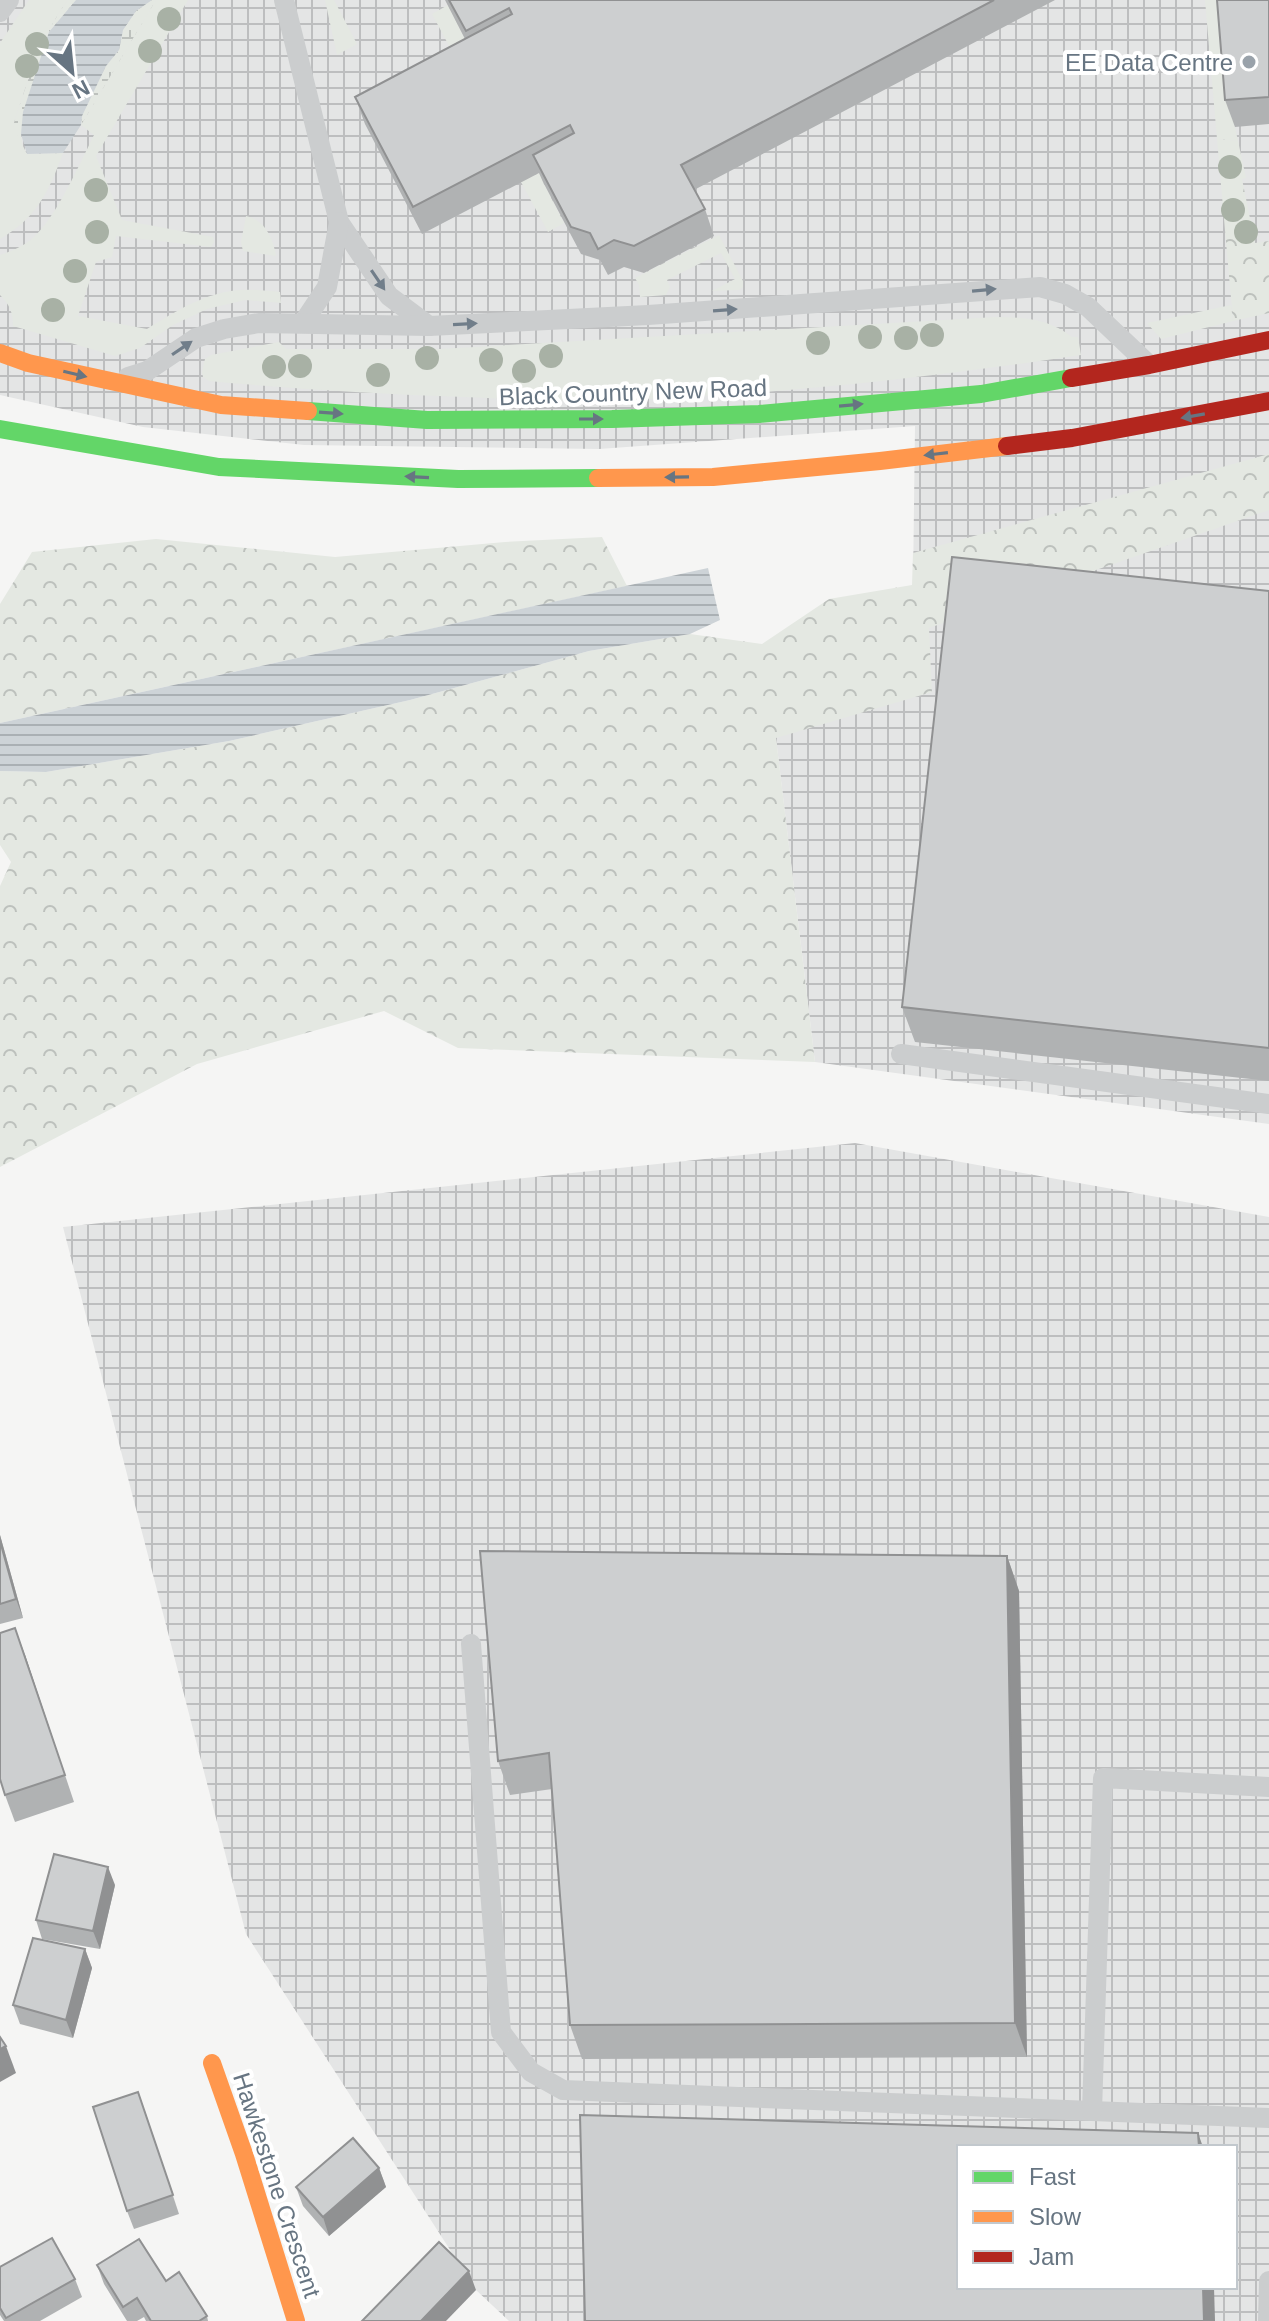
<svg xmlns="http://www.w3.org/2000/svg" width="1269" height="2321" font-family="Arial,sans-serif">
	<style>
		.industrial { fill: url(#industrial-grid); fill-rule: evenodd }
		.grass { fill: #e4e8e2 }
		.forest { fill: url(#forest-crowns) }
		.wetland { fill: url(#wetland-marsh) }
		.water { fill: url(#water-rules) }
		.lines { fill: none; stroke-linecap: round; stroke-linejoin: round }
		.lane { stroke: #cbcdce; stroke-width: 20 }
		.fast { stroke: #63d668; stroke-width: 18 }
		.slow { stroke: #ff974d; stroke-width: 18 }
		.jam { stroke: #b3261e; stroke-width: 18 }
		.tree { fill: #a8b1a5 }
		.wall { fill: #b0b2b3 }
		.shaded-wall { fill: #909192 }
		.building { fill: #cdcfd0; stroke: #909192; stroke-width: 2 }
		.oneway { fill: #717e8a }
		.oneway2 { fill: #677582 }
		.poi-dot { fill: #99a2aa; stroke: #fff; stroke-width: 3 }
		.labels { text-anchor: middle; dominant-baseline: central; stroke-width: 8; stroke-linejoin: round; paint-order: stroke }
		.poi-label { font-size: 24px; fill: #677582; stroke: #fff; text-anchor: end }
		.street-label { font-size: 24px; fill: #677582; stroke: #fff }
	</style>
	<defs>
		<pattern id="industrial-grid" width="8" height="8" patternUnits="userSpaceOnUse" patternTransform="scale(2)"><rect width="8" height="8" fill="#e4e5e5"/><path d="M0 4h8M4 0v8" fill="none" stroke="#bdbebf"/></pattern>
		<pattern id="forest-crowns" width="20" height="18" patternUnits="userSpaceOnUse" patternTransform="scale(2)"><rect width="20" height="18" fill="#e4e8e2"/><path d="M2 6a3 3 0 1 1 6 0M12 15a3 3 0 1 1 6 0" fill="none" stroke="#bdc1bd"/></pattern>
		<pattern id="wetland-marsh" width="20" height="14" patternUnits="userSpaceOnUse" patternTransform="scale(2)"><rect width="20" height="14" fill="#e4e8e2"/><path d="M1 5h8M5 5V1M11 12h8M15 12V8" fill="none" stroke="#bdc1bd"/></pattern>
		<pattern id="water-rules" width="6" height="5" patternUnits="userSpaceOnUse" patternTransform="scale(2)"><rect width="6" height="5" fill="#cdd3d7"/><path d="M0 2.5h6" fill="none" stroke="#aab0b4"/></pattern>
	</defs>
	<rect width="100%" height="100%" fill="#f5f5f4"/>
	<g class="industrial">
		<polygon points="0,0 1269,0 1269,1124 815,1062 773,714 913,585 915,426 599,449 304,445 143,427 0,395"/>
		<path d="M855 1143 1269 1217V2321H509L476 2290 246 1934 63 1227ZM959 2147H1235V2287H959Z"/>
	</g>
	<g class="grass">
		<path d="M29 0H68C39 39 28 81 13 126L27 154 63 153C49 191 37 218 0 239V43Z"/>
		<path d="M156 0H188L96 156 122 220 213 237 214 242 211 247 116 236 112 257 96 262 78 316 147 329C176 311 206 292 241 290 254 289 268 291 280 292L281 303 245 300 207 309 173 325 140 348 115 356 13 326C13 313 10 305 0 295V255C12 251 24 246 33 238 57 216 79 165 94 135L81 125Z"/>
		<polygon points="325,0 334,0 357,44 337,55"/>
		<polygon points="1205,0 1225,0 1235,127 1238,141 1217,139"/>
		<polygon points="448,5 475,58 463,72 432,14"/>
		<polygon points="580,152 543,182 564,223 548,232 521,182"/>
		<path d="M246 216C265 220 273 238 276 256L243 251 241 242Z"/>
		<polygon points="719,235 743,281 743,287 739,290 712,291 735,279 721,253 667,280 670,287 666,295 640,297 639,285 635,278"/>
		<polygon points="1231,305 1233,321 1161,339 1147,323"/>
		<path d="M996 317C1025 317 1049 319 1072 337H1078L1081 355C921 379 760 397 598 400 553 401 508 399 464 397 379 394 294 389 209 381L203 377 202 372 205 359 211 355 279 342 286 349H440Z"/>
	</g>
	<g class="forest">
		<polygon points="1217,139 1238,141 1246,178 1242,179 1255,243 1269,241 1269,313 1233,321"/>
		<polygon points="1269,454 1269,510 929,628 932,692 776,738 815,1062 458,1048 384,1011 197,1064 0,1167 0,886 11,862 0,845 0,771 46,772 229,741 410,700 589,651 690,634 762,644 829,599 912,585 913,553"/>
		<polygon points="602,537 627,586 0,723 0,604 32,552 156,539 335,557 505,542"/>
	</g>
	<g class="wetland">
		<path d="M68 0H76L49 32 21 134 23 149 13 126C28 81 39 39 68 0Z"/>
		<polygon points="152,0 156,0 81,125 82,116 93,91 106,66 119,50 123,30 136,11"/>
	</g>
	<g class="water">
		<polygon points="76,0 152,0 136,11 123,30 119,50 106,66 82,116 81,125 63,153 27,154 21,134 23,112 49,32"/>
		<polygon points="708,568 720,620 690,634 589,651 410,700 229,741 46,772 0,771 0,723"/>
	</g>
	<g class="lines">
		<g class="lane">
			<polyline points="284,0 339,222 389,296 429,326"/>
			<polyline points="0,12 9,0"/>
			<polyline points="303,323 327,287 339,222"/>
			<polyline points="128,377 147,371 196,338 224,329 259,323 429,326 648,315 1040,287 1065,294 1088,307 1147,363"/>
			<polyline points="901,1054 1269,1104"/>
			<polyline points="471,1644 501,2032 531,2072 563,2090 1269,2118"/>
			<polyline points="1092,2111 1103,1778 1269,1787"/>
			<polyline points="1268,2321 1269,2281"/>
		</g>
		<g class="fast">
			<polyline points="308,411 427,420 612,419 759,414 981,394 1071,378"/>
			<polyline points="0,429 219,467 458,479 598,478"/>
		</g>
		<g class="slow">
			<polyline points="0,353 28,363 221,405 308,411"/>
			<polyline points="598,478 713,477 880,461 1007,446"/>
			<polyline points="212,2063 244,2154 296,2321"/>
		</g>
		<g class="jam">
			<polyline points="1071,378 1149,365 1269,340"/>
			<polyline points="1007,446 1072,438 1269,401"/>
		</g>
	</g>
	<g class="tree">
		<circle cx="169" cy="19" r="12"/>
		<circle cx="37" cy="44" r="12"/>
		<circle cx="150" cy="51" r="12"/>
		<circle cx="27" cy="66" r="12"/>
		<circle cx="1230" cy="167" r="12"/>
		<circle cx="96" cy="190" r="12"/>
		<circle cx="1233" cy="210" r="12"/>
		<circle cx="97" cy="232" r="12"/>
		<circle cx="1246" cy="232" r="12"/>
		<circle cx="75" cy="271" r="12"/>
		<circle cx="53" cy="310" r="12"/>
		<circle cx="932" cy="335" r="12"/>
		<circle cx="870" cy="337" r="12"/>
		<circle cx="906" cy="338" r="12"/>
		<circle cx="818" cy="343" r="12"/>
		<circle cx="551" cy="356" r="12"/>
		<circle cx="427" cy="358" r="12"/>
		<circle cx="491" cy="360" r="12"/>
		<circle cx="300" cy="366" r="12"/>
		<circle cx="274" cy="367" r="12"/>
		<circle cx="524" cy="371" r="12"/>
		<circle cx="378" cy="375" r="12"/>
	</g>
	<g class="wall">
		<polygon points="445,0 1055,0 694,190 705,209 714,236 644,273 624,267 608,275 600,260 581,254 543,182 539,173 422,234 365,124 355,97 465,39"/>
		<polygon points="1269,0 1269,124 1235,127 1225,100"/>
		<polygon points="1269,591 1269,1081 915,1042 902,1007"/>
		<polygon points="0,1535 23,1618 0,1624"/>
		<polygon points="1007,1556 1019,1591 1027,2057 582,2059 570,2025 552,1789 510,1795 498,1761"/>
		<polygon points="25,1655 74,1802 15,1822 5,1795"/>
		<polygon points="115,1885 100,1949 42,1939 36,1920"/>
		<polygon points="85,1949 92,1968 73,2038 20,2024 13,2005"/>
		<polygon points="145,2111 179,2214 134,2229 127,2211"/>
		<polygon points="379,2168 386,2187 329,2236 303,2206 296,2187"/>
		<polygon points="97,2265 166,2281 207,2316 208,2321 146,2321 144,2317 137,2321 127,2321 104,2284"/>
		<polygon points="0,2267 75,2279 82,2297 40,2321 4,2321 0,2315"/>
	</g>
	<g class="shaded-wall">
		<polygon points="0,1535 23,1618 16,1599 0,1541"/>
		<polygon points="1007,1556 1019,1591 1027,2057 1015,2023"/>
		<polygon points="15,1628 25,1655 74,1802 65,1775"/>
		<polygon points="108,1867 115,1885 100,1949 93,1931"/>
		<polygon points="85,1949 92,1968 73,2038 66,2020"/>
		<polygon points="6,2046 16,2073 0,2082 0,2049"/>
		<polygon points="1198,2133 1203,2147 1199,2147"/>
		<polygon points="379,2168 386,2187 329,2236 323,2217"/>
		<polygon points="469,2271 476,2290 446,2321 421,2321"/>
		<polygon points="1203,2287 1214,2287 1215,2321 1204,2321"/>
	</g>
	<g class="building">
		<polygon points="449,0 994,0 681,165 705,209 634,246 614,240 598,249 590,233 571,227 533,155 574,133 570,125 413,207 355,97 512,14 509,8 466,31"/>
		<polygon points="1217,0 1269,0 1269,97 1225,100"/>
		<polygon points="952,557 1269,591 1269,1048 902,1007"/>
		<polygon points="0,1541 16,1599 0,1604"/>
		<polygon points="480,1551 1007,1556 1015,2023 570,2025 549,1753 498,1761"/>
		<polygon points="15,1628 65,1775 5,1795 0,1779 0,1633"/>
		<polygon points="54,1854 108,1867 93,1931 36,1920"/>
		<polygon points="33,1938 85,1949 66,2020 13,2005"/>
		<polygon points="0,2037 6,2046 0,2049"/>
		<polygon points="138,2092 173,2195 127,2211 93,2107"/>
		<polygon points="580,2115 1198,2133 1199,2147 959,2147 959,2287 1203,2287 1204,2321 585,2321"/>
		<polygon points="353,2138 379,2168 323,2217 296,2187"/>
		<polygon points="52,2238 75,2279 6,2318 0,2308 0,2267"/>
		<polygon points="139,2239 166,2281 179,2272 207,2316 199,2321 151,2321 137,2298 123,2307 97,2265"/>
		<polygon points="439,2242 469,2271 421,2321 362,2321"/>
	</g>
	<defs><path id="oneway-solid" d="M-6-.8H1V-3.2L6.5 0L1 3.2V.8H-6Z" transform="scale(2)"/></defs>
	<g class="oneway">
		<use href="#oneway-solid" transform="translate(378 280) rotate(56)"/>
		<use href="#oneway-solid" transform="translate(984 290) rotate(-5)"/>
		<use href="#oneway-solid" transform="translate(725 310) rotate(-4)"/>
		<use href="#oneway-solid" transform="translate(465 324) rotate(-3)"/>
		<use href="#oneway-solid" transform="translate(182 348) rotate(-34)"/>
	</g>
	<g class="oneway2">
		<use href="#oneway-solid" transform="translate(75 374) rotate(13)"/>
		<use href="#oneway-solid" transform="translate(851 405) rotate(-5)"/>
		<use href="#oneway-solid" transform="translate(331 413) rotate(4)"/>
		<use href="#oneway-solid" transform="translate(1193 416) rotate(170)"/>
		<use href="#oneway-solid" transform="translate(591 419)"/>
		<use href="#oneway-solid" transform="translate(936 454) rotate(173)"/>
		<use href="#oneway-solid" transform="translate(417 477) rotate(-177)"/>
		<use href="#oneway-solid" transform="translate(677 477) rotate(179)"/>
	</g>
	<circle class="poi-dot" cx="1249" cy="62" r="8"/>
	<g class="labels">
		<g class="poi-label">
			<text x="1233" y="62">EE Data Centre</text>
		</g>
		<g class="street-label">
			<text transform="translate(633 392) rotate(-2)">Black Country New Road</text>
			<text transform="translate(277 2185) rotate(72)">Hawkestone Crescent</text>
		</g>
	</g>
	<rect x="957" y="2145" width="280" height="144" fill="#ffffff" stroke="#c2c8cd" stroke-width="2"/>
	<rect x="973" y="2171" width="40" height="12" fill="#63d668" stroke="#c2c8cd" stroke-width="2"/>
	<text x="1029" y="2185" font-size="24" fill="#677582">Fast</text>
	<rect x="973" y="2211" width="40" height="12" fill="#ff974d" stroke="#c2c8cd" stroke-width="2"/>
	<text x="1029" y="2225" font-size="24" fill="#677582">Slow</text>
	<rect x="973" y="2251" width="40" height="12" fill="#b3261e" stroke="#c2c8cd" stroke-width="2"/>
	<text x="1029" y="2265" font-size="24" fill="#677582">Jam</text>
	<g transform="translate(72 72) rotate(153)" stroke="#ffffff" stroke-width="6" paint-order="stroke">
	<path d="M0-6L14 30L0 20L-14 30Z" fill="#677582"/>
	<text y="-12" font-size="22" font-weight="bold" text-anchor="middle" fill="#677582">N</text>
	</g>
</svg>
